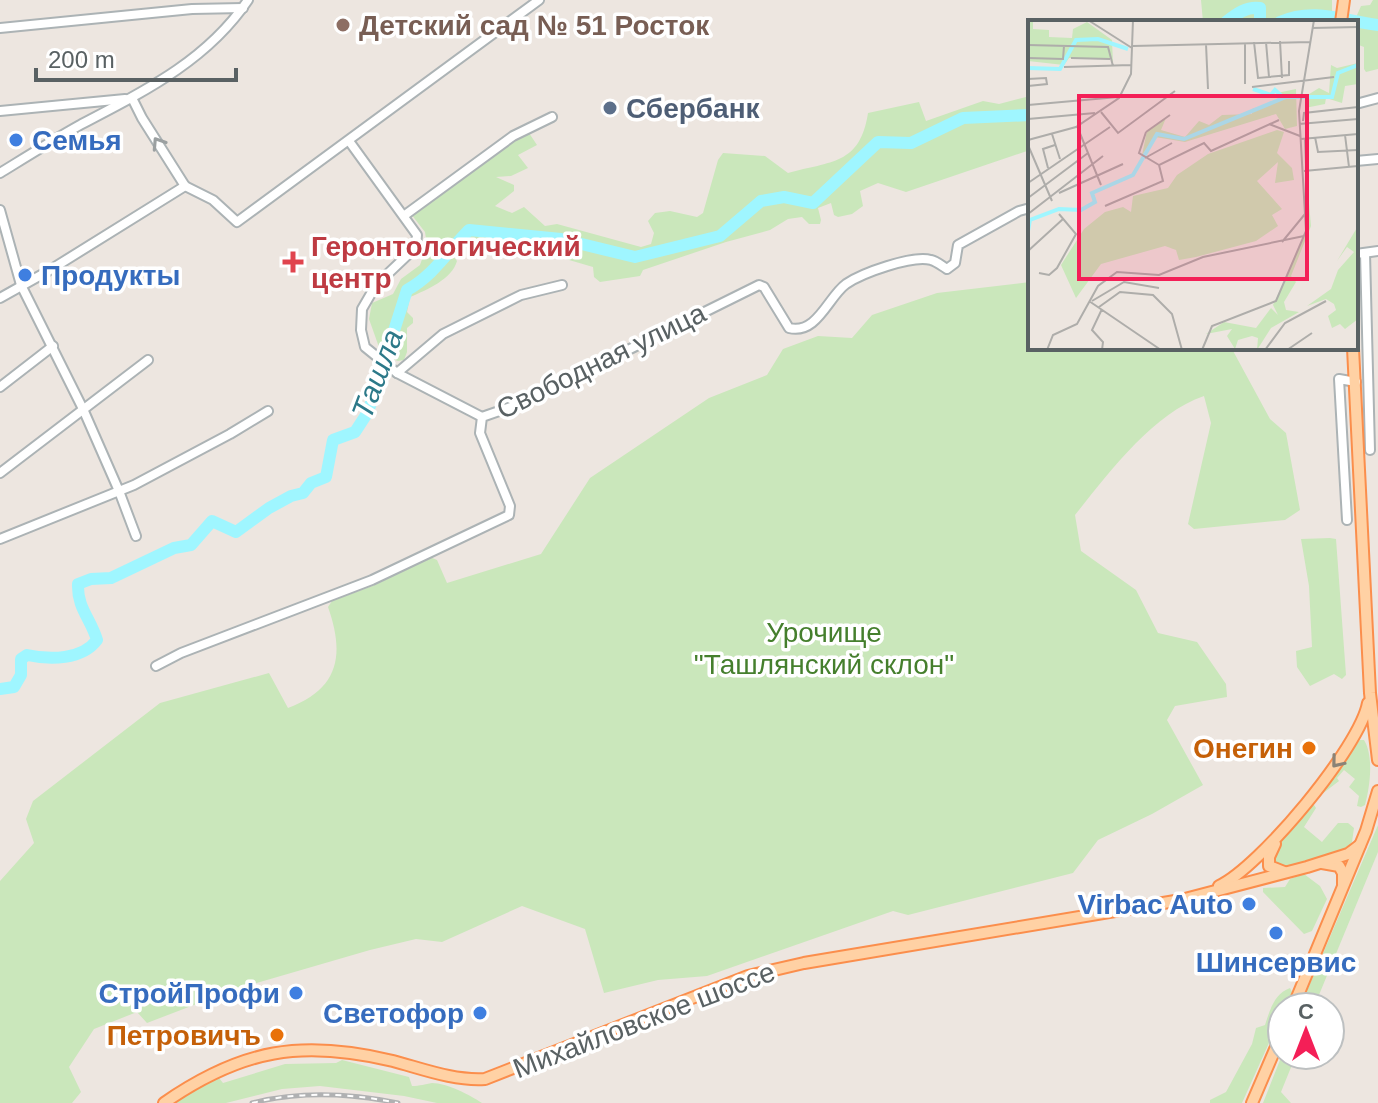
<svg xmlns="http://www.w3.org/2000/svg" width="1378" height="1103" font-family="Helvetica,sans-serif">
	<style>
		.green { fill: #cae7bb }
		.lines { fill: none; stroke-linecap: round; stroke-linejoin: round }
		.river { stroke: #9ff6ff; stroke-width: 12 }
		.minor-casing { stroke: #acb3b5; stroke-width: 12 }
		.major-casing { stroke: #fb8e4c; stroke-width: 14 }
		.minor { stroke: #fff; stroke-width: 8 }
		.major { stroke: #ffd1a4; stroke-width: 10 }
		.rail-casing { stroke: #b0b1b2; stroke-width: 5 }
		.rail { stroke: #fff; stroke-width: 2; stroke-dasharray: 6; stroke-linecap: butt }
		.oneway { stroke: #9ba0a1 }
		.oneway2 { stroke: #8b8376 }
		.education-dot { fill: #8d6e63; stroke: #fff; stroke-width: 3 }
		.service-dot { fill: #5c6f8a; stroke: #fff; stroke-width: 3 }
		.shop-dot { fill: #3f7fe0; stroke: #fff; stroke-width: 3 }
		.health-dot { fill: #e0444e; stroke: #fff; stroke-width: 3 }
		.food-dot { fill: #e8710a; stroke: #fff; stroke-width: 3 }
		.labels { text-anchor: middle; dominant-baseline: central; stroke-width: 7; stroke-linejoin: round; paint-order: stroke }
		.education-label { font-size: 28px; font-weight: bold; fill: #785e54; stroke: #fff; text-anchor: start }
		.service-label { font-size: 28px; font-weight: bold; fill: #4e5e75; stroke: #fff; text-anchor: start }
		.shop-label { font-size: 28px; font-weight: bold; fill: #366cbe; stroke: #fff; text-anchor: end }
		.health-label { font-size: 28px; font-weight: bold; fill: #be3a42; stroke: #fff; text-anchor: start }
		.street-label { font-size: 28px; fill: #596163; stroke: #fff }
		.park-label { font-size: 28px; fill: #457f2d; stroke: #fff }
		.food-label { font-size: 28px; font-weight: bold; fill: #c56008; stroke: #fff; text-anchor: end }
		.water-label { font-size: 30px; font-style: italic; fill: #2c7989; stroke: #fff }
		.inset-river { fill: none; stroke: #9ff6ff; stroke-width: 4 }
		.inset-road { fill: none; stroke: #aeadaa; stroke-width: 2 }
		.view { fill: #f41f57; fill-opacity: 0.15; stroke: #f41f57; stroke-width: 4 }
		.inset-edge { fill: none; stroke: #596163; stroke-width: 4 }
	</style>
	<rect width="100%" height="100%" fill="#ede6e0"/>
	<g class="green">
		<polygon points="1201,0 1332,0 1332,22 1203,22"/>
		<polygon points="1373,0 1378,0 1378,69 1366,72 1364,69 1364,47 1356,44 1356,22 1354,22 1361,6 1370,5"/>
		<path d="M1026 97 1030 100V150L906 192 878 183 860 191 863 206 852 214 838 217 834 215 831 203 818 208 821 220 820 224H809L802 217 788 219 770 230 726 242 643 270 640 276 600 282 594 277 593 267 552 255 523 240 459 245 451 253 457 261C452 279 427 290 410 297L407 312 413 318V323L407 328V352L404 360 398 361 384 356 380 350 369 319 372 303 393 294 401 279 420 265 427 245 425 232 411 214 527 130 537 145 518 155 528 168 511 176 496 177 514 185V191L495 206 512 213 524 207 545 226 557 224 641 247 651 244 654 233 648 221 655 213 670 211 697 217 703 213 718 160 723 153 765 156 788 173C831 161 860 165 868 113L919 102 926 121 983 101 999 104Z"/>
		<path d="M1030 282V348L1232 349 1270 419 1286 433 1300 510 1285 520 1194 529 1188 524 1211 423 1204 396C1153 413 1108 474 1075 515L1081 551 1136 590 1158 633 1197 642 1226 684 1227 697 1175 706 1167 720 1203 785 1152 814 1098 840 1073 873 908 915 893 911 707 976 658 980 604 993 585 929 522 906 442 942 416 939 370 950 233 990 147 1023 137 1012 94 1029 69 1067 81 1092 72 1103H0V881L34 843 26 819 33 801 160 703 269 673 288 708C339 689 345 655 328 607L332 601 375 585 430 557 437 560 447 583 541 554 590 478 709 398 767 375 783 349 818 336 852 338 872 315 937 293Z"/>
		<polygon points="1330,538 1336,539 1346,675 1342,679 1334,674 1310,686 1297,667 1296,651 1312,647 1309,586 1301,539"/>
		<path d="M1360 740H1364C1374 756 1370 787 1365 805L1361 807 1357 806 1359 796 1349 787 1355 779 1344 770 1337 778 1339 781 1322 794 1320 791Z"/>
		<polygon points="1308,805 1314,805 1316,808 1304,827 1322,842 1338,823 1348,823 1354,828 1352,842 1346,850 1288,868 1275,864 1274,849"/>
		<polygon points="1378,825 1378,852 1314,1007 1300,1007"/>
		<polygon points="1304,874 1320,886 1327,899 1312,931 1304,934 1263,892 1263,888 1285,887 1290,879"/>
		<path d="M1290 988 1292 992 1285 1007H1282V1014L1242 1103H1210V1100L1226 1092 1252 1044 1256 1028 1265 1025C1270 1010 1274 994 1290 988Z"/>
		<polygon points="1282,1055 1296,1055 1281,1092 1291,1103 1263,1103"/>
		<path d="M342 1060 409 1077 412 1086C420 1086 425 1084 432 1083 447 1083 470 1095 482 1103H437L404 1096 320 1086 282 1089 226 1103H177L178 1099C192 1092 205 1085 219 1078L223 1083 285 1064 336 1063Z"/>
	</g>
	<g class="lines">
		<g class="river">
			<path d="M1226 22C1236 14 1247 6 1260 8V22"/>
			<path d="M1280 22C1314 7 1344 21 1378 25"/>
			<path d="M0 689 14 687 21 675V659L27 655C50 660 82 660 97 640 91 619 77 608 78 584L91 579 111 578 174 548 191 545 212 521 236 532 269 508 291 496 303 493 311 483 326 477 333 440 355 432 368 412 407 290C434 275 447 252 469 230L561 239 635 257 720 236 761 201 784 197 813 203 878 142 911 143 963 118 1030 115"/>
		</g>
		<defs>
			<g id="minor">
				<polyline points="0,28 192,9 243,8"/>
				<polyline points="132,98 142,118 185,186"/>
				<polyline points="1356,104 1378,98"/>
				<polyline points="0,111 125,99"/>
				<polyline points="349,141 417,235 416,247 376,285 362,309 361,330 365,347 397,373 482,417"/>
				<polyline points="1356,161 1378,159"/>
				<path d="M0 173C26 157 53 140 80 125 143 92 207 61 248 0"/>
				<polyline points="185,186 213,200 237,222 539,0"/>
				<polyline points="0,210 21,285 83,409 119,491 136,536"/>
				<polyline points="405,215 513,136 552,117"/>
				<polyline points="1365,253 1370,450"/>
				<polyline points="1356,254 1378,251"/>
				<polyline points="0,298 50,270 185,186"/>
				<polyline points="397,373 443,334 521,295 562,285"/>
				<polyline points="0,387 53,346"/>
				<polyline points="0,473 148,360"/>
				<polyline points="1347,520 1339,379 1356,382"/>
				<polyline points="0,539 134,485 230,434 268,411"/>
				<path d="M156 666 181 653 372 580 509 515 510 506 480 433 482 417 519 404 759 285 764 287 789 328C817 335 828 297 846 284 862 273 912 255 931 260 936 261 942 266 947 269L955 263 958 245 1019 211 1030 208"/>
			</g>
			<g id="major">
				<polyline points="1341,22 1344,0"/>
				<polyline points="1353,348 1370,693 1378,760"/>
				<polyline points="1275,844 1269,857 1269,866 1284,872"/>
				<polyline points="1322,863 1339,866 1343,873 1343,884"/>
				<path d="M1219 886C1260 867 1360 747 1368 703"/>
				<polyline points="1293,1007 1366,831 1378,791"/>
				<path d="M164 1103C242 1049 302 1039 393 1061 423 1069 454 1081 485 1079L748 976 804 963 1181 900 1307 867 1348 854 1360 845"/>
				<polyline points="1252,1103 1282,1033"/>
			</g>
		</defs>
		<use href="#minor" class="minor-casing"/>
		<use href="#major" class="major-casing"/>
		<use href="#minor" class="minor"/>
		<use href="#major" class="major"/>
		<defs>
			<path id="rail" d="M252 1103C300 1091 349 1093 398 1103"/>
		</defs>
		<use href="#rail" class="rail-casing"/>
		<use href="#rail" class="rail"/>
	</g>
	<defs><path id="oneway-chevron" d="M-2-3.5L2.5 0L-2 3.5" fill="none" stroke-width="1.6" stroke-linecap="round" stroke-linejoin="round" transform="scale(2)"/></defs>
	<use class="oneway" href="#oneway-chevron" transform="translate(158 143) rotate(-123)"/>
	<use class="oneway2" href="#oneway-chevron" transform="translate(1337 762) rotate(129)"/>
	<circle class="education-dot" cx="343" cy="25" r="8"/>
	<circle class="service-dot" cx="610" cy="108" r="8"/>
	<g class="shop-dot">
		<circle cx="16" cy="140" r="8"/>
		<circle cx="25" cy="275" r="8"/>
		<circle cx="1249" cy="904" r="8"/>
		<circle cx="1276" cy="933" r="8"/>
		<circle cx="296" cy="993" r="8"/>
		<circle cx="480" cy="1013" r="8"/>
	</g>
	<path class="health-dot" d="M289 250h8v8h8v8h-8v8h-8v-8h-8v-8h8z"/>
	<g class="food-dot">
		<circle cx="1309" cy="748" r="8"/>
		<circle cx="277" cy="1035" r="8"/>
	</g>
	<g class="labels">
		<g class="education-label">
			<text x="359" y="25">Детский сад № 51 Росток</text>
		</g>
		<g class="service-label">
			<text x="626" y="108">Сбербанк</text>
		</g>
		<g class="shop-label">
			<text x="32" y="140" text-anchor="start">Семья</text>
			<text x="41" y="275" text-anchor="start">Продукты</text>
			<text x="1233" y="904">Virbac Auto</text>
			<text x="1276" y="962" text-anchor="middle">Шинсервис</text>
			<text x="280" y="993">СтройПрофи</text>
			<text x="464" y="1013">Светофор</text>
		</g>
		<g class="health-label">
			<text x="311" y="246">Геронтологический<tspan x="311" dy="32">центр</tspan></text>
		</g>
		<g class="street-label">
			<text transform="translate(601 361) rotate(-26)">Свободная улица</text>
			<text transform="translate(644 1020) rotate(-21)">Михайловское шоссе</text>
		</g>
		<g class="park-label">
			<text x="824" y="632">Урочище<tspan x="824" dy="32">"Ташлянский склон"</tspan></text>
		</g>
		<g class="food-label">
			<text x="1293" y="748">Онегин</text>
			<text x="261" y="1035">Петровичъ</text>
		</g>
		<g class="water-label">
			<text transform="translate(377 374) rotate(-69)">Ташла</text>
		</g>
	</g>
	<g transform="translate(1028 20)">
		<rect width="330" height="330" fill="#ede6e0"/>
		<path d="M0 0H5V9L21 10V17L44 18 45 9 59 2 84 20 85 44 82 38H41L36 45 0 41ZM330 43V64L317 66 314 83 298 78 297 84 277 88 278 76 291 68 301 73 303 45 309 48ZM268 69 269 106 257 109 248 94 157 122 127 117 114 135 119 111 138 98 133 110 157 117 171 101 181 105 194 95 224 94V89L250 81 249 73ZM249 110 256 112 249 133 264 148 266 160 247 163 250 142 229 161 254 189 244 195 250 206 228 221 168 237 151 240 148 230 137 226 73 244 48 278 33 245 56 209 77 192 95 187 103 192 105 176 140 168 149 155 180 134ZM281 183 283 206 263 256 268 262 256 282 258 290 271 292 243 308 229 330 230 318 224 316 210 320 207 329 199 316 204 309 178 314 196 302 228 308 243 288 250 295 245 285 280 209ZM330 206V299L317 309 312 304 304 308 300 296 308 290 306 284 298 279 279 286 303 269 310 250 326 232 319 227 309 241Z" fill="#cae7bb"/>
		<path class="inset-river" d="M0 48 32 49 48 20 70 19 100 29M225 69 243 75 247 70 256 78M0 211 2 200 31 189 53 190 67 182 64 173 105 155 129 114 156 119 258 77H304L310 53 330 45"/>
		<path class="inset-road" d="M60 0 104 28M284 8 330 7M252 21 254 58M226 22 230 58 261 55V41M238 22 241 57M178 24 180 69M0 25 80 27 85 46M105 26 282 22M0 38 35 39 36 26M43 38 82 39M36 47 103 45M0 59 18 58 19 64 0 66M217 64V23M224 67 306 57M0 85 90 77M73 92 90 113 147 71M0 99 67 93M275 101 276 93 330 87M241 104 272 116M271 104 330 99M49 106 73 165M118 112 111 133 131 145M118 112 142 95M24 114 32 139M317 115 321 147M287 117 290 132 330 130M277 118 278 145M273 119 330 114M0 120 48 107 91 78 103 54 105 0M0 125 24 181M117 138 144 123M20 148 15 129 27 125M276 151 330 146M0 163 82 107M31 173 95 144M0 178 60 133M77 186 135 161 131 145 176 123 183 131 251 100M0 194 75 136M254 222 277 194M0 231 35 199M11 253 21 255 29 248 48 214 31 194M61 281 133 330M64 281 96 262 131 268M71 287 92 272 125 275 144 294 154 330M74 289 64 310 75 322 74 330M19 330 25 315 49 304 70 266 89 252 131 255 175 237 276 216M174 330 184 306 248 281 278 211 271 91 286 0M237 330 257 303 298 281M259 330 284 313"/>
		<path class="view" d="M51 76H279V259H51Z"/>
		<rect width="330" height="330" class="inset-edge"/>
	</g>
	<g transform="translate(1306 1031)"><circle r="38" fill="#ffffff" stroke="#bdc0c1" stroke-width="2"/>
	<path d="M0-6L14 30L0 20L-14 30Z" fill="#f41f57"/>
	<text y="-12" font-size="22" font-weight="bold" text-anchor="middle" fill="#596163">С</text>
	</g>
	<path d="M36 68v12h200v-12" fill="none" stroke="#596163" stroke-width="4"/>
	<text x="48" y="68" font-size="24" fill="#596163" stroke="#ffffff" stroke-width="6" paint-order="stroke">200 m</text>
</svg>
